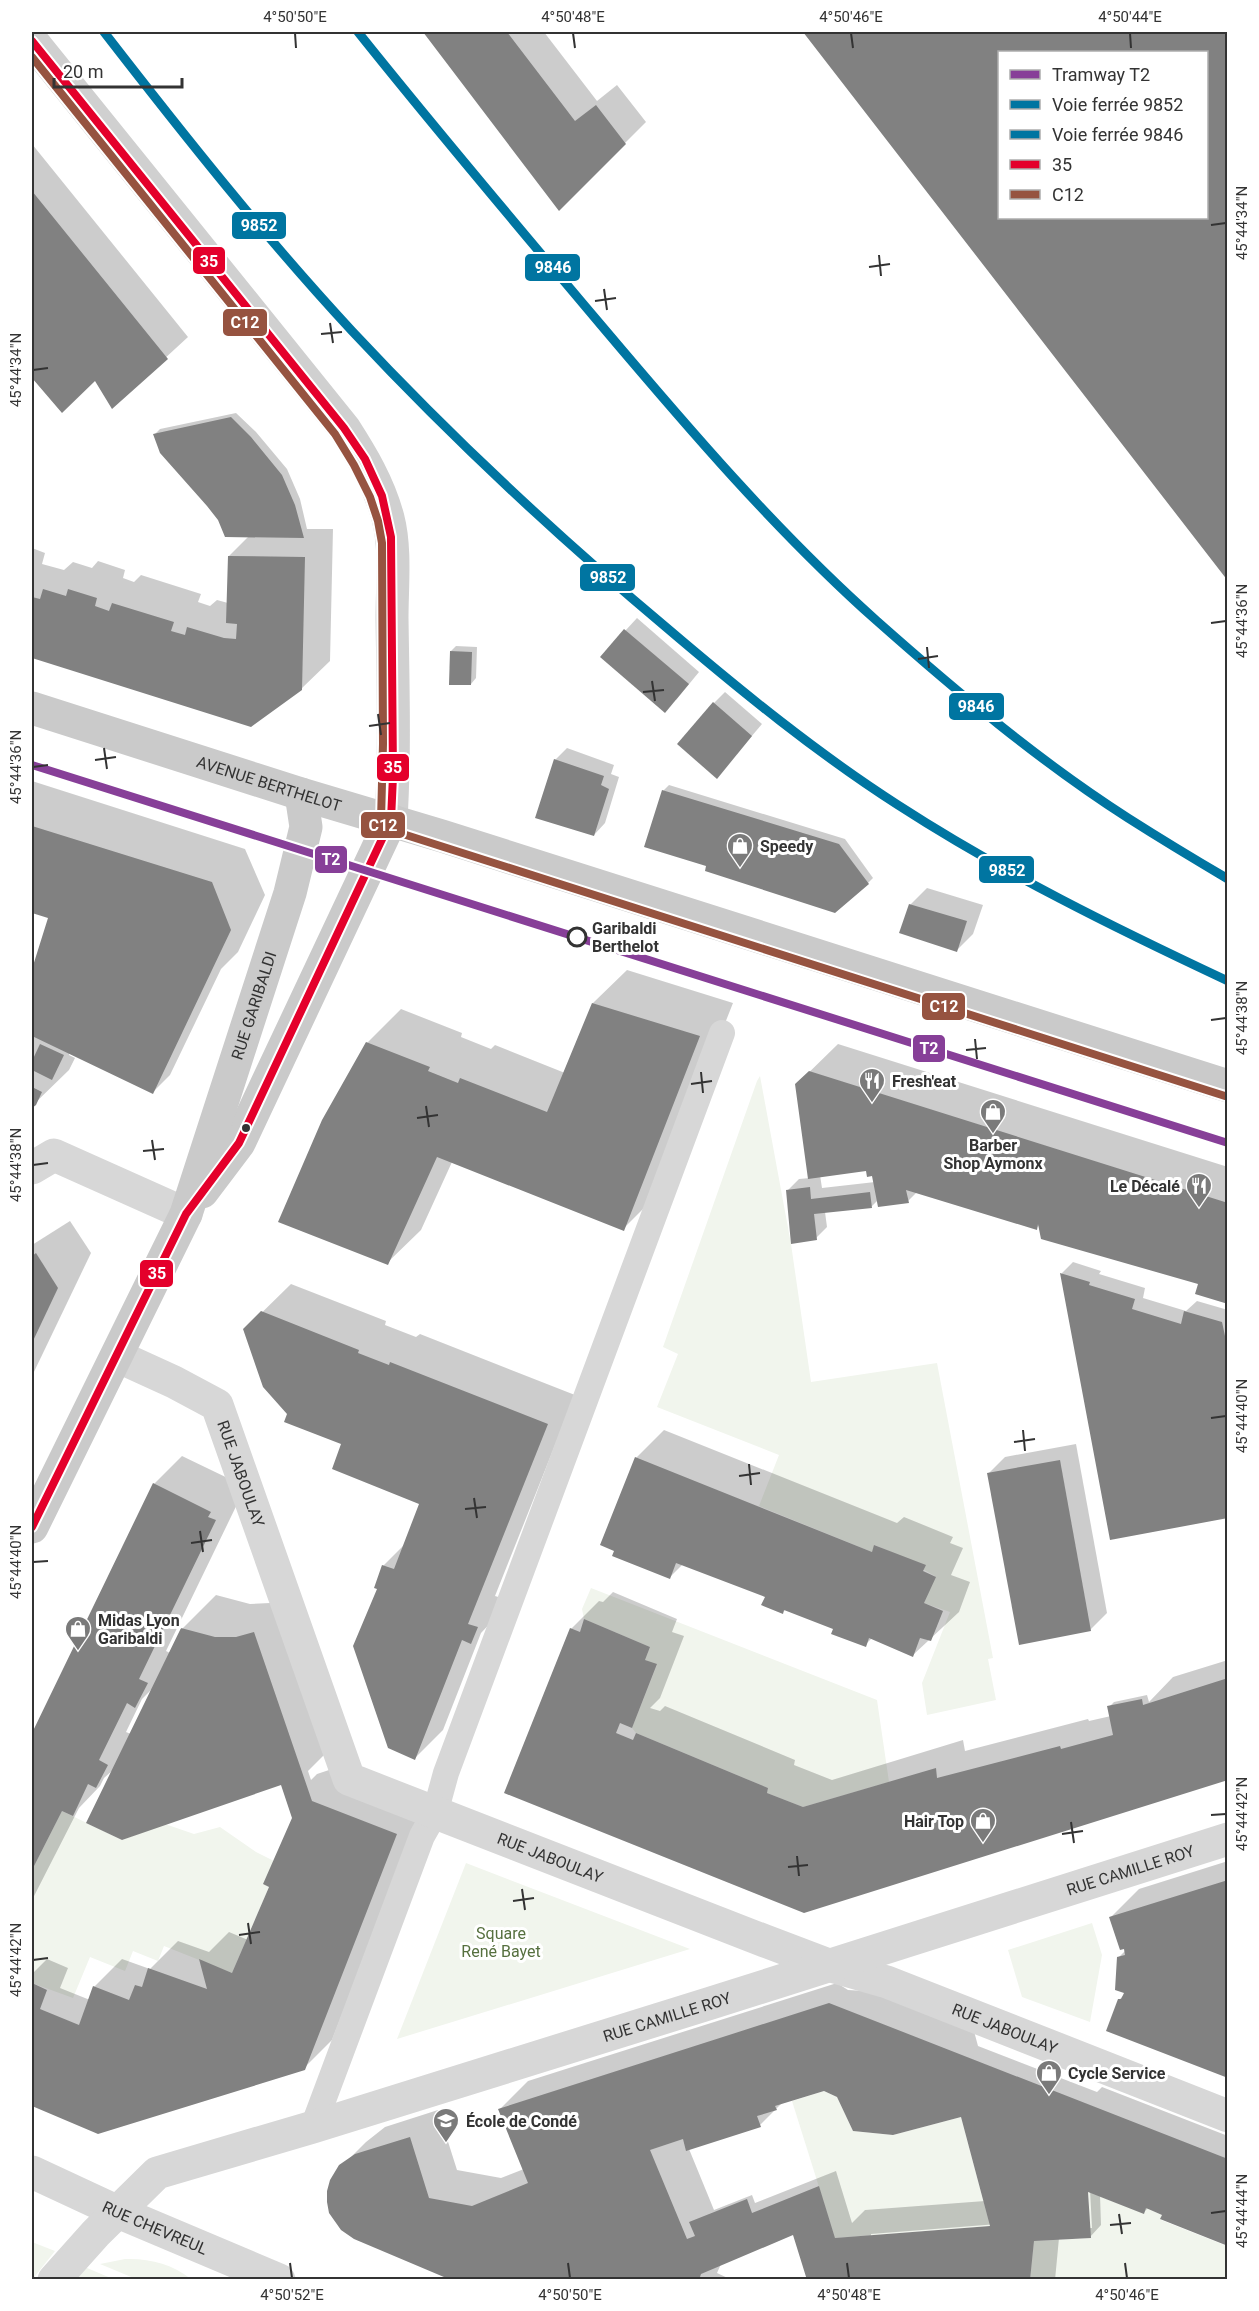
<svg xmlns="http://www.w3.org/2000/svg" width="1259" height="2311" font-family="Roboto,sans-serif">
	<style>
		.green { fill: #f1f5ed }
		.shadow { fill: #0003; fill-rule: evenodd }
		.building { fill: #818181; fill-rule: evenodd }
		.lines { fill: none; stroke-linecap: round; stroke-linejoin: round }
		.pedestrian { stroke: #d7d7d7; stroke-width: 26 }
		.minor { stroke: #d7d7d7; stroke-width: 33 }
		.secondary { stroke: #d0d0d0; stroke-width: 33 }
		.primary { stroke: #cacaca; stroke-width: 33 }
		.bus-1-casing { stroke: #fff; stroke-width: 12 }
		.bus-2-casing { stroke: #fff; stroke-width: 12 }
		.bus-1 { stroke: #e4002b; stroke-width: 8 }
		.bus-2 { stroke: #965340; stroke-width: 8 }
		.rail-1-casing { stroke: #fff; stroke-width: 14 }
		.rail-2-casing { stroke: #fff; stroke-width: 14 }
		.rail-1 { stroke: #0075a1; stroke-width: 9 }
		.rail-2 { stroke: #0075a1; stroke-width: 9 }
		.tram-1-casing { stroke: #fff; stroke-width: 12 }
		.tram-1 { stroke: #873f98; stroke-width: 8 }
		.ticks { fill: none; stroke: #333; stroke-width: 2 }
		.stop-dot { fill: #fff; stroke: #333; stroke-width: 3 }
		.bus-dot { fill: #333; stroke: #fff; stroke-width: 2 }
		.labels { text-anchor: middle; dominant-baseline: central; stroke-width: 6; stroke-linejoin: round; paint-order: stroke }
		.street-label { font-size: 16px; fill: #333; stroke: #fff }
		.poi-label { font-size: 16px; font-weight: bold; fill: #333; stroke: #fff; text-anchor: start }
		.stop-label { font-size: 16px; font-weight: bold; fill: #333; stroke: #fff; text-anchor: start }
		.park-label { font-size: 16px; fill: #56703f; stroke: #fff }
		.line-badge { stroke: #fff; stroke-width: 2 }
		.badge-label { font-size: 16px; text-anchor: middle; font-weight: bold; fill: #fff }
		.neatline { fill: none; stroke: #333; stroke-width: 2 }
		.ticks-label { font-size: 15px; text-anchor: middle; fill: #333 }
	</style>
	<rect width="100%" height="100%" fill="#fff"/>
	<g class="green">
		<polygon points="760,1076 791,1244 811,1382 937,1363 993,1658 988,1659 996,1700 927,1715 922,1683 950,1612 924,1603 935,1576 898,1555 875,1545 872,1552 759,1506 779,1455 657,1407 678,1354 663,1347 757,1081"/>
		<polygon points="591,1588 877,1700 889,1782 803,1807 767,1793 768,1788 636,1733 632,1728 657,1665 645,1660 650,1647 584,1619 582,1609"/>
		<polygon points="62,1811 122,1840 165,1824 194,1834 220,1827 256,1852 274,1861 264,1884 269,1887 232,1973 164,1946 158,1961 133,1951 125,1971 90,1957 73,1998 32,1983 32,1870"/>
		<polygon points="466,1863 690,1949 397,2039"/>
		<polygon points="1092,1923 1102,1955 1090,2022 1022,1997 1008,1950"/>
		<polygon points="824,2091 837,2097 853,2131 893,2135 961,2117 990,2226 835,2238 792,2101"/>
		<polygon points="1088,2192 1144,2213 1146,2208 1162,2215 1161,2220 1227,2246 1227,2279 1030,2280 1034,2241 1090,2238"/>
		<polygon points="32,2242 55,2251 32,2280"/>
		<path d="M125 2259C149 2258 172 2264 191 2279H136L100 2264Z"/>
		<polygon points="80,2265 113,2279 68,2280"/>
	</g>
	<g class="shadow">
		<polygon points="424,32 544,32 597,101 617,85 646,122 559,209"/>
		<path d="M805 32H1228V578ZM1000 52H1206V218H1000Z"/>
		<polygon points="32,144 188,337 113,406 96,379 62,411 32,376"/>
		<polygon points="236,413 256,432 287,469 300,499 307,529 333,529 330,661 301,689 250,725 32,656 32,548 45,553 42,564 64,570 73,562 92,568 98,561 125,570 123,578 134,582 141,575 201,594 198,602 210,606 217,600 228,603 229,556 249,536 220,520 155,434 160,429"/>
		<polygon points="637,618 699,672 676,700 602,656"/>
		<polygon points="456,646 477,647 476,678 471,684 451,651"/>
		<polygon points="725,692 762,724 717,777 714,703"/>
		<polygon points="567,748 614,765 611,774 619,777 605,823 594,835 555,760"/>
		<polygon points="32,781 245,849 265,895 238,952 221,969 170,1075 153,1092 70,1052 69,1055 75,1058 69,1070 32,1106 32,974 49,917 32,912"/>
		<polygon points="669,785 845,839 873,878 868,883 707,865 663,791"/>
		<polygon points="927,888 983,905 973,934 957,950 910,905"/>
		<polygon points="627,970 733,1003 657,1195 623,1229 452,1162 421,1230 387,1263 367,1043 401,1009 462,1033 461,1037 491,1049 495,1045 565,1073 593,1003"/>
		<path d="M838 1044 1228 1167V1303L1200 1283 1040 1225 1036 1228 917 1192 908 1201 878 1200 872 1206 825 1212 827 1227 816 1238 788 1190 799 1179 810 1178 796 1085ZM868 1169 874 1175 875 1182 822 1188 820 1175Z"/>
		<polygon points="70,1221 91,1253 32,1376 32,1245"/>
		<polygon points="1073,1262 1101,1271 1099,1274 1145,1288 1143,1298 1186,1311 1197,1301 1228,1310 1228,1517 1068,1305 1062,1273"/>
		<polygon points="291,1284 386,1321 385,1325 416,1337 420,1334 575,1395 495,1596 505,1599 499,1614 481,1633 443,1730 415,1758 378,1589 383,1566 406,1543 421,1503 343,1443 289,1413 245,1329"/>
		<polygon points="664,1430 897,1523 904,1517 953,1537 950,1543 963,1548 951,1575 970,1582 959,1612 913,1655 872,1638 865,1645 835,1628 786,1609 783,1612 767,1596 683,1564 670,1577 636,1458"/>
		<polygon points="1076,1444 1107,1613 1090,1630 989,1473 1005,1457"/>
		<path d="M182 1456 238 1483 243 1492 166 1651 170 1653 182 1629 216 1595 250 1604 270 1603 337 1742 308 1771 311 1780 317 1774 338 1767 424 1806 332 2040 304 2068 98 2132 32 2105V1974L47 1959 68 1968 60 1988 90 2000 94 1987 122 1959 150 1969 178 1941 209 1952 229 1932 248 1940 271 1886 294 1818 282 1783 113 1770 104 1778 100 1786 79 1808 32 1900V1736L154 1484ZM152 1689 131 1734 126 1732 142 1699Z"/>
		<polygon points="613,1592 677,1619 672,1632 684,1636 660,1698 650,1708 660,1711 665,1706 795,1760 794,1765 832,1780 963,1740 965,1751 1088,1719 1089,1721 1111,1716 1109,1707 1114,1702 1147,1695 1149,1702 1173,1677 1228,1660 1228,1779 804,1912 506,1793 571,1629 599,1601 603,1602"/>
		<polygon points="1228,1861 1228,2076 1120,1999 1125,1994 1118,1958 1126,1950 1111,1917 1139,1889"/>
		<path d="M837 1983 848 1990 865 1991 971 2020 978 2046 1097 2092 1102 2087 1228 2136V2244L1148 2208 1144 2212 1100 2195 1101 2225 1090 2237 1059 2238 1055 2280H809L794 2233 721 2264 717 2273 732 2280H456L337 2171 366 2142 385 2127 438 2110 457 2170 501 2178 524 2169 500 2109 528 2081ZM824 2090 838 2096 962 2115 985 2201 865 2210 852 2223 836 2171 755 2203 752 2195 714 2210 689 2149 760 2125 784 2101ZM1087 2190H1090L1092 2228H1089ZM998 2224V2227L871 2237V2234Z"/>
	</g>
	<g class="building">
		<polygon points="423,32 507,32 575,121 596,105 626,144 559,211"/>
		<path d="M803 32H1228V581ZM1000 52H1206V218H1000Z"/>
		<polygon points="32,191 168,359 112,409 95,381 62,413 32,378"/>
		<polygon points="231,417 251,437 282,475 295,505 304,538 225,537 218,520 207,506 160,453 153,434"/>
		<polygon points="228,556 305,557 302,690 251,727 32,658 32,597 40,599 43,589 66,596 68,589 97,598 95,606 109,611 112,603 174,622 171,631 185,635 187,627 224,638 236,639 237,624 226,623"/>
		<polygon points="624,629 689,684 665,713 600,657"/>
		<polygon points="450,651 472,652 471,685 449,685"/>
		<polygon points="713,702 752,736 717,779 677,744"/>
		<polygon points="554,759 604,776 601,785 609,789 594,836 535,818"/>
		<polygon points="662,790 839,844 869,884 835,913 705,871 706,866 644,847"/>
		<polygon points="32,826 212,882 231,930 153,1094 32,1036 32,969 48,918 32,913"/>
		<polygon points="909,904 967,921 957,952 899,933"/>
		<polygon points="592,1003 700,1036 624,1231 437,1157 388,1265 278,1222 322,1120 366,1042 430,1067 428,1071 458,1083 460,1078 547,1112"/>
		<polygon points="40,1044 64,1055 52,1080 32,1070 32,1061"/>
		<polygon points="809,1071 1228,1203 1228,1304 1195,1294 1198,1284 1041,1239 1038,1224 1037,1230 906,1190 909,1203 878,1207 872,1176 867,1177 866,1171 808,1179 795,1084"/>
		<polygon points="32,1087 42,1092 36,1105 32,1108"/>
		<polygon points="810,1187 811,1199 870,1192 872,1208 814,1214 817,1240 791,1244 786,1190"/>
		<polygon points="36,1253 58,1288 32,1343 32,1256"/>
		<polygon points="1060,1273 1090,1282 1089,1285 1135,1299 1132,1309 1181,1324 1184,1311 1222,1322 1228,1350 1228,1518 1110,1540"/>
		<polygon points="261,1311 359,1350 358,1353 389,1365 390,1362 548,1424 468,1624 478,1627 471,1644 462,1640 415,1760 388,1748 353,1646 377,1589 374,1588 382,1565 394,1569 419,1504 332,1469 341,1444 284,1422 287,1414 263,1387 243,1329"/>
		<polygon points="635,1457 872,1552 874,1545 926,1565 923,1571 936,1577 924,1603 943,1611 931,1641 920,1638 913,1657 869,1638 866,1647 831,1634 833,1629 784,1610 783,1614 761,1605 765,1597 676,1563 670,1579 612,1556 614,1551 600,1545"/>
		<polygon points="1060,1460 1091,1631 1019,1645 987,1473"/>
		<polygon points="153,1483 211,1512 208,1517 216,1520 139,1679 148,1683 135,1708 127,1703 99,1760 108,1765 96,1788 88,1784 73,1816 62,1811 32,1870 32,1733"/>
		<polygon points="584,1619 650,1647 645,1660 657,1664 632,1728 620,1723 616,1733 633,1740 636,1733 768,1788 767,1793 803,1807 936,1768 937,1778 1060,1746 1061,1749 1113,1735 1107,1706 1142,1699 1143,1705 1228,1678 1228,1780 804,1913 504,1793 570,1628 580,1632"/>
		<polygon points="181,1628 215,1637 236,1637 254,1632 312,1801 397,1834 305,2070 98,2134 32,2106 32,1983 47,1990 40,2009 79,2025 93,1986 129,2000 135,1985 142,1987 148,1968 207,1989 199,1959 232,1973 269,1887 263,1884 292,1818 281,1785 122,1840 86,1823"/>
		<polygon points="1228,1880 1228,2078 1106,2031 1118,1999 1121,1999 1124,1993 1115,1990 1117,1957 1125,1955 1124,1949 1120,1950 1109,1917"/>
		<path d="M829 2003 1228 2159V2246L1160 2219 1162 2215 1146 2208 1144 2214 1088 2192 1091 2238 1034 2241 1030 2280H807L793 2235 701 2274 699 2280H451L354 2239 341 2230 329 2213 327 2202V2191L330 2180 339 2165 355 2154 410 2137 429 2198 472 2206 528 2183 498 2109ZM824 2091 837 2097 853 2131 893 2135 961 2117 990 2226 835 2238 819 2186 752 2213 747 2199 689 2222 695 2236 687 2239 650 2150 683 2139 686 2151 761 2127 757 2116 777 2110 775 2106Z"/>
	</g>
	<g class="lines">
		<polyline class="pedestrian" points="313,2127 422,1836 435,1813 446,1773 722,1033"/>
		<g class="minor">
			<polyline points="32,1168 54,1155 186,1214"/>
			<path id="s1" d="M117 1356 174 1382 217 1405 349 1779 765 1941 831 1966 887 1982 1228 2116"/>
			<path id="s2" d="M32 2172 118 2212 279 2280"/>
			<path id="s3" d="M54 2280 96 2233 157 2173 313 2127 711 2003 1228 1839"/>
		</g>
		<path class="secondary" d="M32 41 344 428C362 456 379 484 388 518 396 549 392 586 392 618 393 686 395 753 391 820"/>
		<g class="primary">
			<path id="s4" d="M32 708 301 794 442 836 1228 1086"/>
			<polyline points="202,1192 239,1143 391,820"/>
			<path id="s5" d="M32 1527 186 1214 290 893 306 827 301 794"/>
		</g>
		<defs>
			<polyline id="bus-1" points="32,41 344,428 365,459 382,496 391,537 393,776 391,820 239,1143 186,1214 32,1527"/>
			<polyline id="bus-2" points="32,57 335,434 354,465 370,497 378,521 382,543 383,744 381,821 384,828 1225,1096"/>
		</defs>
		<use href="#bus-1" class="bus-1-casing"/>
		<use href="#bus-2" class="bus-2-casing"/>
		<use href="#bus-1" class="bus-1"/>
		<use href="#bus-2" class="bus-2"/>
		<defs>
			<path id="rail-1" d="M104 32C183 134 264 236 352 331 451 437 556 535 667 628 741 691 817 753 898 805 1003 873 1115 928 1228 981"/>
			<path id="rail-2" d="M358 32C437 131 519 228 601 325 688 428 776 531 877 621 956 691 1039 761 1128 818 1161 839 1194 859 1228 879"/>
		</defs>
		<use href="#rail-1" class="rail-1-casing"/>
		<use href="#rail-2" class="rail-2-casing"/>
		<use href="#rail-1" class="rail-1"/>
		<use href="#rail-2" class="rail-2"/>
		<defs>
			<polyline id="tram-1" points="32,765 1228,1143"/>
		</defs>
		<use href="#tram-1" class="tram-1-casing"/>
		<use href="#tram-1" class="tram-1"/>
	</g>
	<path class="ticks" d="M295 33 296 48M573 33 575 48M851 33 853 48M1130 33 1131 48M1211 225 1226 223M879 255 881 276M869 267 890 264M604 289 607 310M595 301 616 298M330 323 333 343M321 334 342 332M33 370 48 368M1211 623 1226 621M927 647 929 668M918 659 938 656M652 681 655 701M643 692 664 690M378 714 381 735M369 726 390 723M104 748 107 769M95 760 116 757M33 767 48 765M1211 1020 1226 1018M975 1039 977 1059M966 1050 986 1048M701 1072 703 1093M691 1084 712 1081M426 1106 429 1127M417 1118 438 1115M152 1140 155 1160M143 1151 164 1149M33 1165 48 1163M1211 1418 1226 1416M1023 1430 1025 1451M1014 1442 1035 1439M749 1464 751 1485M739 1476 760 1473M474 1498 477 1518M465 1509 486 1507M200 1531 203 1552M191 1543 212 1540M33 1562 48 1561M1211 1815 1226 1814M1071 1822 1074 1843M1062 1834 1083 1831M797 1856 799 1876M788 1867 808 1865M522 1889 525 1910M513 1901 534 1898M248 1923 251 1944M239 1935 260 1932M33 1960 48 1958M1211 2213 1226 2211M1119 2214 1122 2234M1110 2225 1131 2223M290 2263 292 2278M568 2263 570 2278M847 2263 849 2278M1125 2263 1127 2278"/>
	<defs>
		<symbol id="shop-pin" viewBox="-11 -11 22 30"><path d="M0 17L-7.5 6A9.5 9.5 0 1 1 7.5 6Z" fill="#7a7a7a" stroke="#fff"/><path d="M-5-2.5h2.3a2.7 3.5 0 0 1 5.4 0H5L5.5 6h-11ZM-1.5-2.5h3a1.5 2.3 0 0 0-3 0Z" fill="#fff"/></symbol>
		<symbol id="restaurant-pin" viewBox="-11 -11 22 30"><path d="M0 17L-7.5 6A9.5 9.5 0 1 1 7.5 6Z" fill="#7a7a7a" stroke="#fff"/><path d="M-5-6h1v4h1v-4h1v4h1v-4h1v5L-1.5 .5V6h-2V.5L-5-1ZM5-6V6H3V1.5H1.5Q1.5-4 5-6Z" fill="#fff"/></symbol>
		<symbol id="university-pin" viewBox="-11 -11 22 30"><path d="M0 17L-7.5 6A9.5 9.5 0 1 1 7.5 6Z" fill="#7a7a7a" stroke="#fff"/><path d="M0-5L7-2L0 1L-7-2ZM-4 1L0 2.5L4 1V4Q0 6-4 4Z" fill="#fff"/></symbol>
	</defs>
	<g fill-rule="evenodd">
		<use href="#shop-pin" x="725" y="831" width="30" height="40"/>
		<use href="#restaurant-pin" x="857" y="1066" width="30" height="40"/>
		<use href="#shop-pin" x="978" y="1097" width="30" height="40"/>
		<use href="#restaurant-pin" x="1184" y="1171" width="30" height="40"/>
		<use href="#shop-pin" x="63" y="1614" width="30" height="40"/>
		<use href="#shop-pin" x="968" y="1806" width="30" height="40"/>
		<use href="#shop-pin" x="1034" y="2058" width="30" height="40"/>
		<use href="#university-pin" x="431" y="2106" width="30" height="40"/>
	</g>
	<circle class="stop-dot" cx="577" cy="937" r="9"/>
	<circle class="bus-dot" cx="246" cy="1128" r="5"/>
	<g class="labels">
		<g class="street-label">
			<text stroke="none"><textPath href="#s4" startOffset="249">AVENUE BERTHELOT</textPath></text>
			<text stroke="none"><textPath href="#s5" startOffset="568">RUE GARIBALDI</textPath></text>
			<text stroke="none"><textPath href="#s1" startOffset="184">RUE JABOULAY</textPath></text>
			<text stroke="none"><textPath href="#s1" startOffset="724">RUE JABOULAY</textPath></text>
			<text stroke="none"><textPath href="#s3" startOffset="1168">RUE CAMILLE ROY</textPath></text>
			<text stroke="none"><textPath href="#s3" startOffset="682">RUE CAMILLE ROY</textPath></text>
			<text stroke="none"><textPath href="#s1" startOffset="1210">RUE JABOULAY</textPath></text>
			<text stroke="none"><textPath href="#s2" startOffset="135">RUE CHEVREUL</textPath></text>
		</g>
		<g class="poi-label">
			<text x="760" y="846">Speedy</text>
			<text x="892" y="1081">Fresh'eat</text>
			<text x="993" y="1145" text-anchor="middle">Barber<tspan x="993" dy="18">Shop Aymonx</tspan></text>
			<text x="1180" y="1186" text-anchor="end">Le Décalé</text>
			<text x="98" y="1620">Midas Lyon<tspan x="98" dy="18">Garibaldi</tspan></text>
			<text x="964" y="1821" text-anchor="end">Hair Top</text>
			<text x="1068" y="2073">Cycle Service</text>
			<text x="466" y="2121">École de Condé</text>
		</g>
		<g class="stop-label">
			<text x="592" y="928">Garibaldi<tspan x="592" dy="18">Berthelot</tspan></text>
		</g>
		<g class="park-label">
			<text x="501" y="1933">Square<tspan x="501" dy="18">René Bayet</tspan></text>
		</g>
	</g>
	<g class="line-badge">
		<rect x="231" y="211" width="56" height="29" rx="6" fill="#0075a1"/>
		<rect x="192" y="246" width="34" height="29" rx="6" fill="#e4002b"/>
		<rect x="524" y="253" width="57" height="29" rx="6" fill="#0075a1"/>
		<rect x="222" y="308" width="46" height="29" rx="6" fill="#965340"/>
		<rect x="579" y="563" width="57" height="29" rx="6" fill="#0075a1"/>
		<rect x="948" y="692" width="57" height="29" rx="6" fill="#0075a1"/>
		<rect x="376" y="753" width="34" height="29" rx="6" fill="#e4002b"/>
		<rect x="360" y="811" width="46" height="28" rx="6" fill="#965340"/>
		<rect x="314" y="845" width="34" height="29" rx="6" fill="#873f98"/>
		<rect x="978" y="855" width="57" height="29" rx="6" fill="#0075a1"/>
		<rect x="921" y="992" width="45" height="29" rx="6" fill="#965340"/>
		<rect x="912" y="1034" width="34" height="29" rx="6" fill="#873f98"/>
		<rect x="139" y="1259" width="35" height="29" rx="6" fill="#e4002b"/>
	</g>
	<g class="badge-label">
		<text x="259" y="231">9852</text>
		<text x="209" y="267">35</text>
		<text x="553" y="273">9846</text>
		<text x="245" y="328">C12</text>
		<text x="608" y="583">9852</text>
		<text x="976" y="712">9846</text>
		<text x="393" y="773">35</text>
		<text x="383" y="831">C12</text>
		<text x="331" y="865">T2</text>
		<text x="1007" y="876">9852</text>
		<text x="944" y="1012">C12</text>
		<text x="929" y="1054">T2</text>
		<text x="157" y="1279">35</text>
	</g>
	<rect width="1259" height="2311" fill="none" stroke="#ffffff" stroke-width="66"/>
	<rect x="998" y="51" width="210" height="168" fill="#ffffff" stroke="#adadad" stroke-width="1.5"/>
	<rect x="1010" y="70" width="30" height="9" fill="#873f98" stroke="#adadad" stroke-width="1.5"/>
	<text x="1052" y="81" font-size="18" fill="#333333">Tramway T2</text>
	<rect x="1010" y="100" width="30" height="9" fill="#0075a1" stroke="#adadad" stroke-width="1.5"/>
	<text x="1052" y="111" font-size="18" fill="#333333">Voie ferrée 9852</text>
	<rect x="1010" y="130" width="30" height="9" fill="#0075a1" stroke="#adadad" stroke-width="1.5"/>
	<text x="1052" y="141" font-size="18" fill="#333333">Voie ferrée 9846</text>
	<rect x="1010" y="160" width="30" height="9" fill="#e4002b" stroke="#adadad" stroke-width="1.5"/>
	<text x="1052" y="171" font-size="18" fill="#333333">35</text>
	<rect x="1010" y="190" width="30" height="9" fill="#965340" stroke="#adadad" stroke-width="1.5"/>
	<text x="1052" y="201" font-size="18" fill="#333333">C12</text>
	<path d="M54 78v9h128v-9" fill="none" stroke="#333333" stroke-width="3"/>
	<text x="63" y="78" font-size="18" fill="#333333" stroke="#ffffff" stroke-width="4.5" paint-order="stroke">20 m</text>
	<rect x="33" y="33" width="1193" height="2245" class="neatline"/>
	<g class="ticks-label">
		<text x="295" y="22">4°50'50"E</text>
		<text x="573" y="22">4°50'48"E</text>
		<text x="851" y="22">4°50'46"E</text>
		<text x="1130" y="22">4°50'44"E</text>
		<text transform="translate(1242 223) rotate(-90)" y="5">45°44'34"N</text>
		<text transform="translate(16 370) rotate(-90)" y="5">45°44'34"N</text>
		<text transform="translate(1242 621) rotate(-90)" y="5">45°44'36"N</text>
		<text transform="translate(16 767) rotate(-90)" y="5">45°44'36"N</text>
		<text transform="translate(1242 1018) rotate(-90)" y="5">45°44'38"N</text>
		<text transform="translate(16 1165) rotate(-90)" y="5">45°44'38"N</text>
		<text transform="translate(1242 1416) rotate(-90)" y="5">45°44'40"N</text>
		<text transform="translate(16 1562) rotate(-90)" y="5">45°44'40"N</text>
		<text transform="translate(1242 1814) rotate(-90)" y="5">45°44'42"N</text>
		<text transform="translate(16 1960) rotate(-90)" y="5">45°44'42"N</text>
		<text transform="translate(1242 2211) rotate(-90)" y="5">45°44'44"N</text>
		<text x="292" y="2300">4°50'52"E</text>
		<text x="570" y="2300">4°50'50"E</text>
		<text x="849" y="2300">4°50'48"E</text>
		<text x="1127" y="2300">4°50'46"E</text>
	</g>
</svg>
